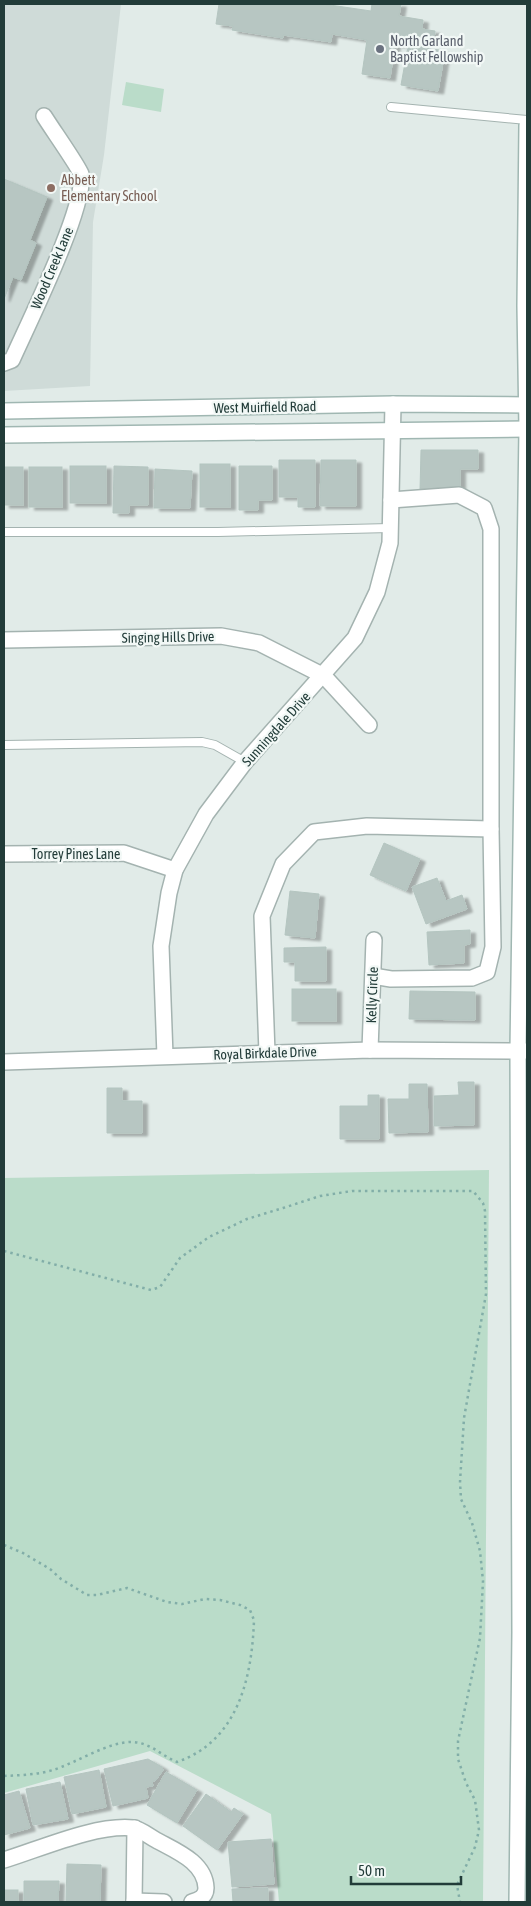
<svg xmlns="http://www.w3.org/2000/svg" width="531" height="1906" font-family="'Asap Condensed',sans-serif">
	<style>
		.built { fill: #cfdbd8 }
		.green { fill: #badcc9 }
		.building { fill: #b7c6c2; stroke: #b4c5c0; filter: url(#shadow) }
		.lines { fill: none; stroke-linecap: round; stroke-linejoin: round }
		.lane-casing { stroke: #a4b3b0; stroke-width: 10 }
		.street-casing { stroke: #a4b3b0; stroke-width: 18 }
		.secondary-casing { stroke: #a0b7b2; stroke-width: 18 }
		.path { stroke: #82aea8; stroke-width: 2.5; stroke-dasharray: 2.5 4; stroke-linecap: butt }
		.lane { stroke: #fff; stroke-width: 8 }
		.street { stroke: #fff; stroke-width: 15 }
		.secondary { stroke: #fff; stroke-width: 15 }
		.worship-dot { fill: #6b7280; stroke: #f2f8f6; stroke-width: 2 }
		.education-dot { fill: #8d6e63; stroke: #f2f8f6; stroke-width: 2 }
		.labels { text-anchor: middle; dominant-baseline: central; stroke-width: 4.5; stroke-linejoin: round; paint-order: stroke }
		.worship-label { font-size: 14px; fill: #5b616d; stroke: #f2f8f6; text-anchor: start }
		.education-label { font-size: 14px; fill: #785e54; stroke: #f2f8f6; text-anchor: start }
		.street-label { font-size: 14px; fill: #223c39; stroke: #f2f8f6 }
	</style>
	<defs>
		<filter id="shadow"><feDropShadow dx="5.5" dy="3" stdDeviation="1" flood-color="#0004"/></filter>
	</defs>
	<rect width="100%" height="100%" fill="#e1ebe8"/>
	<polygon class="built" points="4,4 121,4 104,155 93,222 90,386 4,391"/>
	<g class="green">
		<polygon points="126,82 164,89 161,112 122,105"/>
		<polygon points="489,1170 483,1902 279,1902 271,1814 150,1751 4,1793 4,1178"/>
	</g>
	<g class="building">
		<polygon points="219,4 323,4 371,11 372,4 401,4 399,16 423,20 422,29 435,31 434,40 421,38 420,47 445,51 438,91 401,85 408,46 395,44 390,78 362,74 367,40 332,34 331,42 283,35 283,38 232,30 233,26 216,24"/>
		<polygon points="4,179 47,197 30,240 36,243 21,280 13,277 4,299"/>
		<polygon points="421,450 478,450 478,469 460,469 460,490 420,490"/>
		<polygon points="279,460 315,460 315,507 298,507 298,497 279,497"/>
		<polygon points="321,460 356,460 356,506 320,506"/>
		<rect x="200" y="464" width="30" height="43"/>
		<rect x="70" y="466" width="36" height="37"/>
		<polygon points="114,466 148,467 148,505 129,505 129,513 113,513"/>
		<polygon points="239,466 272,466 272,500 258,500 258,510 239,510"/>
		<rect x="4" y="467" width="19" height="38"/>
		<rect x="29" y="467" width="33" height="40"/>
		<polygon points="155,469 192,471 190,508 154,508"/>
		<polygon points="384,843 420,859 406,891 370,875"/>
		<polygon points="437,878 446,901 462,895 467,909 426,924 412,887"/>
		<polygon points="290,891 319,894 315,938 285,935"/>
		<polygon points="470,930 470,944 464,945 464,963 429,965 427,932"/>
		<polygon points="326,947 326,981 295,981 295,962 284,962 284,948"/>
		<rect x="292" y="989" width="44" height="32"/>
		<polygon points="410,991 475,992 475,1020 409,1019"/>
		<polygon points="458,1082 474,1082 474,1125 434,1126 434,1096 459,1095"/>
		<polygon points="409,1084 427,1084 428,1132 389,1133 388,1099 409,1099"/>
		<polygon points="107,1088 122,1088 122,1101 142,1101 142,1133 107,1133"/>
		<polygon points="368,1095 379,1095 379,1139 340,1139 340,1106 368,1106"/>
		<polygon points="148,1759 162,1767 163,1770 156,1780 152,1782 153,1786 146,1787 148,1798 113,1806 104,1769"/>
		<polygon points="99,1770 106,1807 72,1814 64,1777"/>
		<polygon points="166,1772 197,1790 177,1823 147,1805"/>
		<polygon points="60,1782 68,1819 33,1825 26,1789"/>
		<polygon points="19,1791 30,1828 4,1835 4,1795"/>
		<polygon points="206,1794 231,1812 234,1808 243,1814 217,1850 183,1826"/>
		<polygon points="271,1839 274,1884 232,1887 228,1842"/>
		<polygon points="67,1864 101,1865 100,1902 66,1902"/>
		<polygon points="24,1881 59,1881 58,1902 24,1902"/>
		<polygon points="268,1888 268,1902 233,1902 232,1889"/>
		<rect x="4" y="1890" width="14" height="12"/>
	</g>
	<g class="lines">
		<defs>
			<g id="lane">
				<polyline points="391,107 527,120"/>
				<polyline points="4,532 218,532 390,528"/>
				<polyline points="4,745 202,742 215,745 245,762"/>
			</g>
			<g id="street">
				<path d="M4 363 12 360C28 324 87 205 81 174 79 167 50 126 44 116"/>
				<polyline points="4,640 221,636 259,643 324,676 369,725"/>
				<polyline points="4,854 124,853 175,870"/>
				<polyline points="373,976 391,979 472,978 487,972 493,947 491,829 491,529 484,508 459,495 391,500"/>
				<polyline points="370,1050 374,940"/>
				<polyline points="267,1053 262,916 283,864 314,832 367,826 491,829"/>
				<polyline points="165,1056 161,946 169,893 175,870 206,814 245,762 355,638 377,592 390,543 393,404"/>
				<polyline points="4,1062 370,1050 527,1051"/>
				<path d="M4 1860C40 1849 96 1824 133 1828 140 1829 149 1836 156 1840 176 1851 205 1862 206 1888 206 1897 199 1900 192 1902"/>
				<polyline points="134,1901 164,1902"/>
				<polyline points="134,1902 135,1828"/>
			</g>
			<g id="secondary">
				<polyline points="4,411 393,404 527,405"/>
				<polyline points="4,435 527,429"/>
				<polyline points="517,1902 520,1632 518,1050 527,429 525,306 527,125"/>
			</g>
		</defs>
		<use href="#lane" class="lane-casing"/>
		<use href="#street" class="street-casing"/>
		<use href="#secondary" class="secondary-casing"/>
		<g class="path">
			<polyline points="4,1251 151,1290 160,1287 180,1258 209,1237 247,1219 283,1208 320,1196 352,1191 473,1191 483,1203 485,1211 486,1294 464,1418 460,1482 461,1499 472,1523 480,1551 483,1581 480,1638 458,1741 458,1759 466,1783 475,1800 479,1830 475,1847 457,1885 460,1902"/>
			<path d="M4 1545 23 1553 50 1569 61 1579 87 1595H97L127 1588 167 1602 182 1604 205 1599 220 1600 240 1605 250 1610 254 1620C252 1678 238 1741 177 1762 162 1756 151 1743 133 1742 109 1741 76 1763 53 1770 37 1775 20 1775 4 1776"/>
		</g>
		<use href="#lane" class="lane"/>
		<use href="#street" class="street"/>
		<use href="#secondary" class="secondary"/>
	</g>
	<circle class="worship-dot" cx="380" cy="49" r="5"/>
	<circle class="education-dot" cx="51" cy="188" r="5"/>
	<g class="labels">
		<g class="worship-label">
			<text x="390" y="41">North Garland<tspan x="390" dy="16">Baptist Fellowship</tspan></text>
		</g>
		<g class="education-label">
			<text x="61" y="180">Abbett<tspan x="61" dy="16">Elementary School</tspan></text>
		</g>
		<g class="street-label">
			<text transform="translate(52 268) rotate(-67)">Wood Creek Lane</text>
			<text transform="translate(265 407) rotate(-1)">West Muirfield Road</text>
			<text transform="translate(168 637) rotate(-1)">Singing Hills Drive</text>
			<text transform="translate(276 729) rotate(-48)">Sunningdale Drive</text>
			<text x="76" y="854">Torrey Pines Lane</text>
			<text transform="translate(372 995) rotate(-88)">Kelly Circle</text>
			<text transform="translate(265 1053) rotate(-2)">Royal Birkdale Drive</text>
		</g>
	</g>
	<rect width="531" height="1906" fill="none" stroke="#223c39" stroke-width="10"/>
	<path d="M351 1876v8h110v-8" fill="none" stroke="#223c39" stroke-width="2.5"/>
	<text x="358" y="1876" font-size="15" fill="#223c39" stroke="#f2f8f6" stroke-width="4" paint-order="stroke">50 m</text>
</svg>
